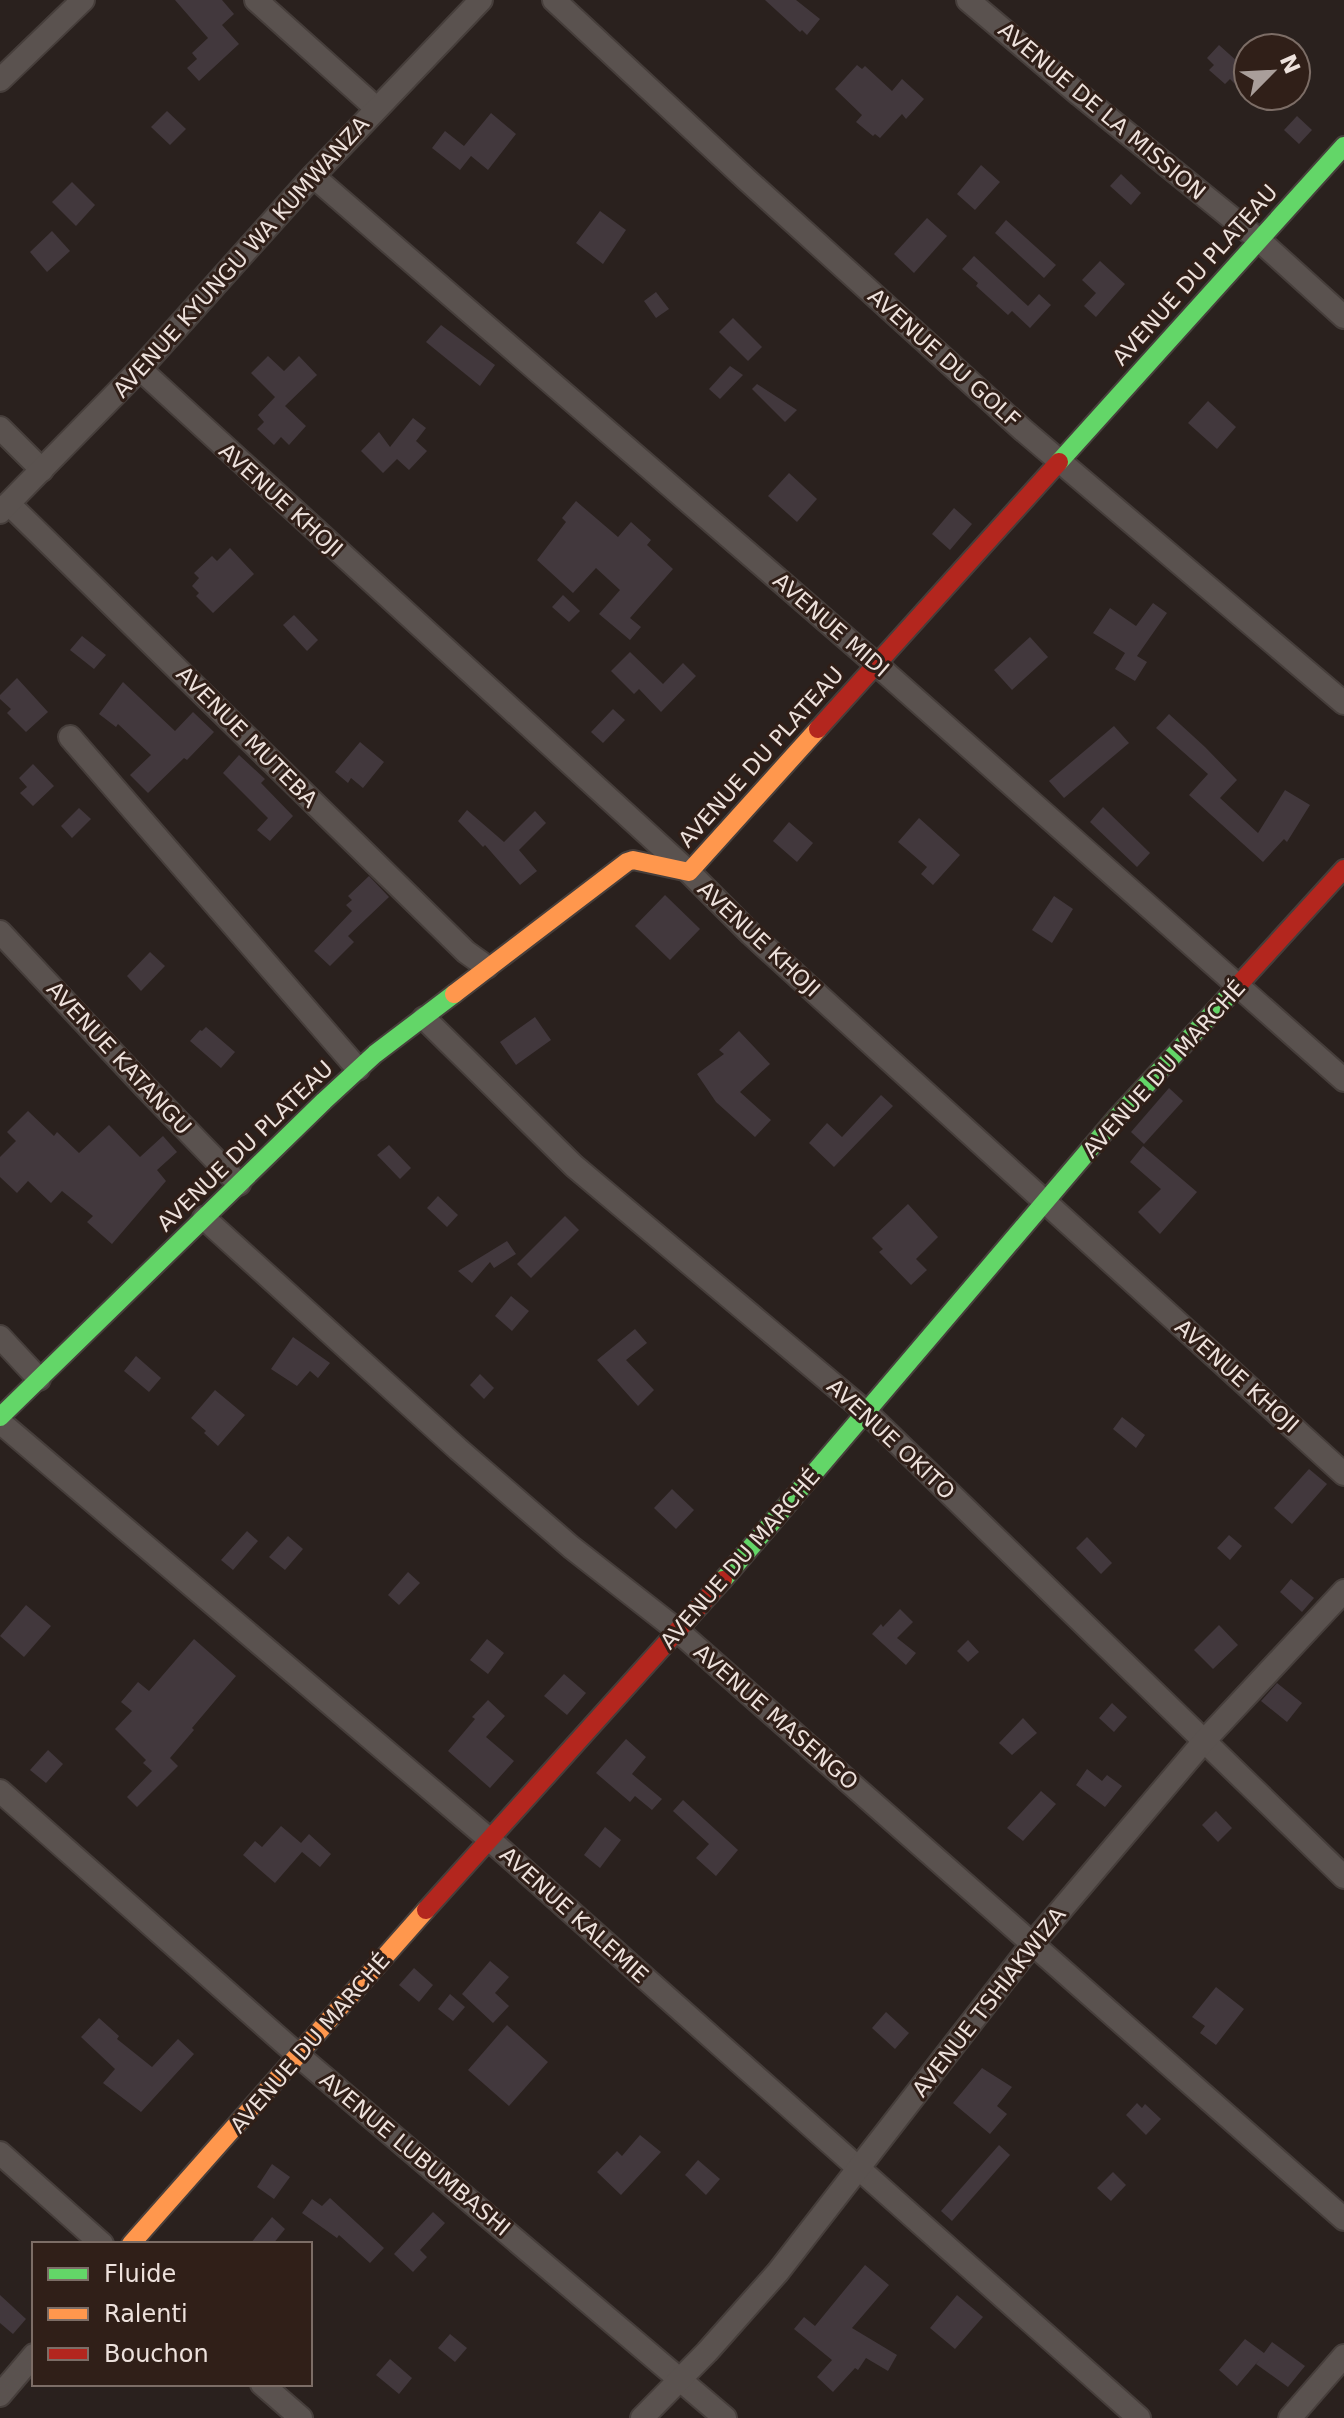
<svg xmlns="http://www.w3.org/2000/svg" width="1344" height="2418" font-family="'DejaVu Sans',sans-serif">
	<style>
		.building { fill: #42383d }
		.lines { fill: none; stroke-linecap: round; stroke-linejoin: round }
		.street-casing { stroke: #463e3b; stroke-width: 26 }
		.fast-casing { stroke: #463e3b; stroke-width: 22 }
		.slow-casing { stroke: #463e3b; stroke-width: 22 }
		.jam-casing { stroke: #463e3b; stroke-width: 22 }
		.street { stroke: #5a524f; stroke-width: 22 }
		.fast { stroke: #63d668; stroke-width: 18 }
		.slow { stroke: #ff974d; stroke-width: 18 }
		.jam { stroke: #b3261e; stroke-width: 18 }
		.labels { text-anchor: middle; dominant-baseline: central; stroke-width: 6; stroke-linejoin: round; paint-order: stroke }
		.street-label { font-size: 22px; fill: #ede1dc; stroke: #301f18 }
	</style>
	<rect width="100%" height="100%" fill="#2a211e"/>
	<g class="building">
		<polygon points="175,0 222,0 234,14 222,25 239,44 199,81 187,68 197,59 192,53 208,38"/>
		<polygon points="765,0 796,0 820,19 807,35 802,30 800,32"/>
		<polygon points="1219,45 1248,71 1248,75 1237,86 1230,79 1225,84 1209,70 1214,65 1207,58"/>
		<polygon points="857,65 862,69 865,66 892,91 902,79 924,99 906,119 902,114 880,138 875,134 873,136 856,122 862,115 835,89"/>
		<polygon points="167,111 186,129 170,145 151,127"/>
		<polygon points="491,113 516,134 488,170 471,156 460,170 432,148 445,131 464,146"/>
		<polygon points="1297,116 1312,130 1299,144 1284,130"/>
		<polygon points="981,165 1000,182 975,210 957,194"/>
		<polygon points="1121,174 1141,193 1131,205 1110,186"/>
		<polygon points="72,182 95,205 76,226 52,202"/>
		<polygon points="600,211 626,230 603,264 576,243"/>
		<polygon points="927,218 947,236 914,273 894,254"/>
		<polygon points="1006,220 1056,265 1044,278 995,233"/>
		<polygon points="52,231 70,251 47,272 30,252"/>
		<polygon points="974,256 1028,306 1039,294 1051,305 1030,328 1012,311 1008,315 976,286 978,283 962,269"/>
		<polygon points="1100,261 1125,284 1096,317 1084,306 1096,293 1082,280"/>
		<polygon points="656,292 669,309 656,318 644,301"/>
		<polygon points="733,318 762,347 748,361 719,332"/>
		<polygon points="441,325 495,365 480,386 426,342"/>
		<polygon points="268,356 284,371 299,356 317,375 285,406 306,426 289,445 281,437 274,445 257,429 264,422 258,415 275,397 251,373"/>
		<polygon points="730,366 743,375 720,399 709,389"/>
		<polygon points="757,384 797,410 785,422 752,389"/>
		<polygon points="1208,401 1236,427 1217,449 1188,423"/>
		<polygon points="413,418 426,428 416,441 427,451 409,470 397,459 383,473 361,451 379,432 390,447"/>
		<polygon points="789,473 817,499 797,522 768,496"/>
		<polygon points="576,501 618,537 631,522 651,540 647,545 673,569 630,618 641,627 630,640 599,614 620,590 596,568 573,593 537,560 566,522 562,518"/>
		<polygon points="954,508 972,524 950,550 932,534"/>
		<polygon points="230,548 254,574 213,613 196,596 199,593 192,586 199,578 194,573 212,556 217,561"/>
		<polygon points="563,595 580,611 569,622 552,607"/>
		<polygon points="1153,603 1167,613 1137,656 1147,662 1135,681 1115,669 1125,653 1093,633 1110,608 1136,626"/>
		<polygon points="294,615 318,640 307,651 283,625"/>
		<polygon points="82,636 106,655 94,669 70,650"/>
		<polygon points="1030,637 1048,657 1012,690 994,670"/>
		<polygon points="630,652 663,684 683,663 696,676 661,712 639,689 634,694 611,671"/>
		<polygon points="17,678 48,712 26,732 7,713 11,709 0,699 0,695"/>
		<polygon points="123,682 175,731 193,712 214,732 187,760 184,758 148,793 130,775 151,755 118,724 116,727 99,714"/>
		<polygon points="613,709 625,720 603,743 591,732"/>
		<polygon points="1169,714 1205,747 1237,780 1220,798 1258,833 1285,790 1310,805 1287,842 1284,839 1263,862 1189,795 1208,774 1156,728"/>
		<polygon points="1114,726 1129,743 1064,798 1049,781"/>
		<polygon points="360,742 384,762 363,788 351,778 348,783 335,772"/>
		<polygon points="239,755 265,779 261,783 293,816 270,841 257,830 268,818 223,773"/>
		<polygon points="33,764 54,786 33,806 20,793 27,787 19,778"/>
		<polygon points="1103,807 1150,853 1137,867 1090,822"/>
		<polygon points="79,808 91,819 72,838 61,826"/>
		<polygon points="467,810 504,842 535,811 546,823 519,850 537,871 520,885 485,845 483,847 458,821"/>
		<polygon points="919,818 960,855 933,885 921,874 927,867 898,842"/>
		<polygon points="789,822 813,843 797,862 773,841"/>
		<polygon points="369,876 389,897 348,936 354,942 330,966 314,951 352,911 346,905 352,900 348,896"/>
		<polygon points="665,895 700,929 670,960 635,926"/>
		<polygon points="1054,896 1073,909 1052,943 1032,930"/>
		<polygon points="150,952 165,966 141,991 127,976"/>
		<polygon points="535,1017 551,1040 516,1065 500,1042"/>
		<polygon points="206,1027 235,1052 221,1068 190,1041 200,1030 202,1031"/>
		<polygon points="739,1031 770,1064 740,1092 771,1120 755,1137 716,1102 697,1074 724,1054 719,1050"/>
		<polygon points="1169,1088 1183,1101 1144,1144 1131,1132"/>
		<polygon points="881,1095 893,1106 834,1167 809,1143 827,1123 842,1137"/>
		<polygon points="28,1111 54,1136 57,1132 79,1153 109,1125 140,1157 163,1136 177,1152 157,1170 166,1181 112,1244 87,1222 93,1216 62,1191 51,1203 28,1181 17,1193 0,1177 0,1157 16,1141 7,1132"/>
		<polygon points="389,1145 411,1168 400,1179 377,1155"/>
		<polygon points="1143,1146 1197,1192 1160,1234 1138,1212 1161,1189 1130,1162"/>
		<polygon points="438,1196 458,1215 447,1227 427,1208"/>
		<polygon points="908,1204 938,1237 916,1259 927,1270 911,1285 879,1252 883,1249 872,1238"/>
		<polygon points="565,1216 579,1230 531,1278 517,1264"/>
		<polygon points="507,1241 516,1254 494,1268 490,1262 472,1283 458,1271"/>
		<polygon points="511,1296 529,1311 512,1331 495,1316"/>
		<polygon points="635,1329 647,1343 626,1360 654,1390 638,1406 597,1360"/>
		<polygon points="293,1337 330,1363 318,1378 310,1371 297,1386 271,1369"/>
		<polygon points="136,1356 161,1378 149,1392 124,1371"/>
		<polygon points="480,1374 494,1388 484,1399 470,1385"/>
		<polygon points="215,1390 245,1415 218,1446 204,1433 206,1431 191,1418"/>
		<polygon points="1122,1417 1145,1435 1136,1448 1113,1429"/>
		<polygon points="1309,1469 1327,1484 1292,1524 1274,1508"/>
		<polygon points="672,1489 694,1510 676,1529 654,1508"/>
		<polygon points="247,1531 258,1541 233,1570 221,1560"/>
		<polygon points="1229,1535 1242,1546 1230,1560 1217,1548"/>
		<polygon points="288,1536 303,1549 285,1570 269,1557"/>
		<polygon points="1087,1537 1112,1563 1101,1574 1076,1548"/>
		<polygon points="408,1572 420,1583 399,1605 388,1595"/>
		<polygon points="1291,1579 1314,1598 1302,1612 1280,1592"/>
		<polygon points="26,1605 51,1626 24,1657 0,1636"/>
		<polygon points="900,1609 913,1622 897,1638 916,1653 906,1665 872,1634 881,1624 883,1627"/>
		<polygon points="1219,1625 1238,1645 1213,1669 1194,1650"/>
		<polygon points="194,1639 236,1676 192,1728 194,1730 170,1758 178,1766 137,1807 127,1797 152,1771 143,1763 146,1760 115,1729 132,1711 121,1702 138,1682 149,1691"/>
		<polygon points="487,1639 504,1653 488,1674 470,1660"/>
		<polygon points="968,1640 979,1652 968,1662 957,1651"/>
		<polygon points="564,1674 586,1693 567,1715 544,1696"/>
		<polygon points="1277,1683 1302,1703 1287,1722 1261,1701"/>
		<polygon points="488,1700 505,1716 486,1737 514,1761 490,1788 448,1751 475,1719 472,1717"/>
		<polygon points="1112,1703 1127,1717 1114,1732 1099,1718"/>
		<polygon points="1023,1718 1037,1733 1012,1755 999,1743"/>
		<polygon points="626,1739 646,1757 632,1774 662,1799 652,1810 635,1796 630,1802 596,1773"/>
		<polygon points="48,1750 63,1764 46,1783 30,1770"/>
		<polygon points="1087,1769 1102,1781 1107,1775 1122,1786 1105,1807 1076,1785"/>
		<polygon points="1041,1791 1056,1804 1023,1841 1007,1828"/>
		<polygon points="683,1800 738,1850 716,1876 696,1858 709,1844 673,1811"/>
		<polygon points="1216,1811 1232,1828 1218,1842 1202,1825"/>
		<polygon points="281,1826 301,1843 309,1834 331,1854 320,1867 302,1852 275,1883 243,1855 255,1841 262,1847"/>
		<polygon points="605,1827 621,1840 600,1868 584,1855"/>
		<polygon points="490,1961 509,1977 495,1993 509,2006 493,2023 462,1994"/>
		<polygon points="414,1968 433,1985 419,2002 399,1985"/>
		<polygon points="1216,1987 1244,2009 1216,2045 1200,2033 1205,2026 1192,2017"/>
		<polygon points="450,1994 465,2007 453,2021 438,2009"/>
		<polygon points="886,2012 909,2033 895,2049 872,2028"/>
		<polygon points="99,2018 119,2036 117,2039 152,2067 178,2039 194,2054 141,2112 103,2083 115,2069 81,2037"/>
		<polygon points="507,2025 548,2062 509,2106 468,2070"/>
		<polygon points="982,2068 1012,2087 997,2106 1007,2114 990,2134 953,2103"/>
		<polygon points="1137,2103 1142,2108 1145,2104 1161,2119 1146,2135 1126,2115"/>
		<polygon points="640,2135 661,2152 621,2195 597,2172 617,2151 622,2156"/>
		<polygon points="999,2145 1010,2155 952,2221 941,2211"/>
		<polygon points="698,2160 720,2179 706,2195 685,2175"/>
		<polygon points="272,2164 290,2177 274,2199 257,2187"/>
		<polygon points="1113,2172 1126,2185 1111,2201 1097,2188"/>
		<polygon points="330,2198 384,2248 370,2263 339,2235 337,2238 302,2213 312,2199 322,2206"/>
		<polygon points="433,2212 445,2223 420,2250 427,2257 413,2272 394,2254"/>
		<polygon points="272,2217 285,2229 273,2244 250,2244"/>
		<polygon points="865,2265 889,2285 852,2328 897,2355 888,2371 866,2358 858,2370 855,2368 833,2392 817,2377 832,2360 794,2329 804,2317 815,2326"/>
		<polygon points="0,2295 26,2319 13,2334 0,2323"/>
		<polygon points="957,2295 983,2317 955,2349 930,2328"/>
		<polygon points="450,2334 467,2348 455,2362 438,2348"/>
		<polygon points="1245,2339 1264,2353 1272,2342 1305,2366 1288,2387 1256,2364 1260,2359 1237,2386 1219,2370"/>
		<polygon points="390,2359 412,2378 399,2394 376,2375"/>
	</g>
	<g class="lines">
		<defs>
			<g id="street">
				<polyline points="256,0 376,108"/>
				<polyline points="554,0 745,178 1023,430 1344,703"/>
				<polyline points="968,0 1080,95 1259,240 1344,317"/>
				<polyline points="0,80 83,0"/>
				<polyline points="313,176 877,665 1344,1080"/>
				<polyline points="140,369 689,872 751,934 1344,1474"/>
				<polyline points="0,428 42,470"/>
				<polyline points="9,504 466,952 487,967"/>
				<polyline points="0,512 140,369 313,176 481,0"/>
				<polyline points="70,737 358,1069"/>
				<polyline points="0,932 146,1088 239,1184"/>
				<polyline points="424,1018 574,1166 866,1412 1344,1877"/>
				<polyline points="204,1218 458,1449 571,1547 677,1630 1344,2219"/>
				<polyline points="0,1337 39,1379"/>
				<polyline points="0,1422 489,1839 1139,2418"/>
				<polyline points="0,1791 299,2056 725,2418"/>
				<polyline points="0,2153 102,2244"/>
				<polyline points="262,2384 301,2418"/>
				<polyline points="0,2395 34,2355"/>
				<polyline points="642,2418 707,2352 778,2272 1033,1943 1205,1740 1344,1591"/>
				<polyline points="1290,2418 1344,2356"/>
			</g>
			<g id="fast">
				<polyline points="1059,462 1344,146"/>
				<polyline points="0,1417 324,1101 375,1054 454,994"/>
				<polyline points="723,1580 1118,1116 1231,993"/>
			</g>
			<g id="slow">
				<polyline points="454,994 627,862 633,860 689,872 818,729"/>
				<polyline points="131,2244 426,1910"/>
			</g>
			<g id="jam">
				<polyline points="818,729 1059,462"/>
				<polyline points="1231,993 1344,869"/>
				<polyline points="426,1910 723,1580"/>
			</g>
		</defs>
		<use href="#street" class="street-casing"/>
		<use href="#fast" class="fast-casing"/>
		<use href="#slow" class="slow-casing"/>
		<use href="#jam" class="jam-casing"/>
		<use href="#street" class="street"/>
		<use href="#fast" class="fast"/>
		<use href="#slow" class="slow"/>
		<use href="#jam" class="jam"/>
	</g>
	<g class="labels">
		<g class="street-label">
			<text transform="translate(1102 111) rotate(40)">AVENUE DE LA MISSION</text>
			<text transform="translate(241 257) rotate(-48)">AVENUE KYUNGU WA KUMWANZA</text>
			<text transform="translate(1195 275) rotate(-48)">AVENUE DU PLATEAU</text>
			<text transform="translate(944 358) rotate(42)">AVENUE DU GOLF</text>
			<text transform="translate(281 500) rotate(42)">AVENUE KHOJI</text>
			<text transform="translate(831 625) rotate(41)">AVENUE MIDI</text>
			<text transform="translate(247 737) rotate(45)">AVENUE MUTEBA</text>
			<text transform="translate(761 757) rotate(-48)">AVENUE DU PLATEAU</text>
			<text transform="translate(759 939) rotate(43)">AVENUE KHOJI</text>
			<text transform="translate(119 1058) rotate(47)">AVENUE KATANGU</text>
			<text transform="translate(1164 1069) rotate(-48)">AVENUE DU MARCHÉ</text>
			<text transform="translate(245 1146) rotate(-44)">AVENUE DU PLATEAU</text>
			<text transform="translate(1237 1376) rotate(42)">AVENUE KHOJI</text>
			<text transform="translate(891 1439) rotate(43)">AVENUE OKITO</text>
			<text transform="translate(740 1559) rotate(-49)">AVENUE DU MARCHÉ</text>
			<text transform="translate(776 1717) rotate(41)">AVENUE MASENGO</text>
			<text transform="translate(574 1915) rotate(42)">AVENUE KALEMIE</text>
			<text transform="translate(989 2002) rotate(-52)">AVENUE TSHIAKWIZA</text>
			<text transform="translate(310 2043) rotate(-49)">AVENUE DU MARCHÉ</text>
			<text transform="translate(415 2154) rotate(40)">AVENUE LUBUMBASHI</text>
		</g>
	</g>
	<rect x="32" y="2242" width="280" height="144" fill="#301f18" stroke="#7c6d66" stroke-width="2"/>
	<rect x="48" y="2268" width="40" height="12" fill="#63d668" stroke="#7c6d66" stroke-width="2"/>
	<text x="104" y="2282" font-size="24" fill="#ede1dc">Fluide</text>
	<rect x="48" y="2308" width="40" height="12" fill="#ff974d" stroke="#7c6d66" stroke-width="2"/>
	<text x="104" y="2322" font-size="24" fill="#ede1dc">Ralenti</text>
	<rect x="48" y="2348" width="40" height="12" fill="#b3261e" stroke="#7c6d66" stroke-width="2"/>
	<text x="104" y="2362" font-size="24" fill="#ede1dc">Bouchon</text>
	<g transform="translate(1272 72) rotate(66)"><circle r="38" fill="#301f18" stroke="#7c6d66" stroke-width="2"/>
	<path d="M0-6L14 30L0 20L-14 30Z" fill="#a99e9a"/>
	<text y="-12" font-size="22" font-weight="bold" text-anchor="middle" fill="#ede1dc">N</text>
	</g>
</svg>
